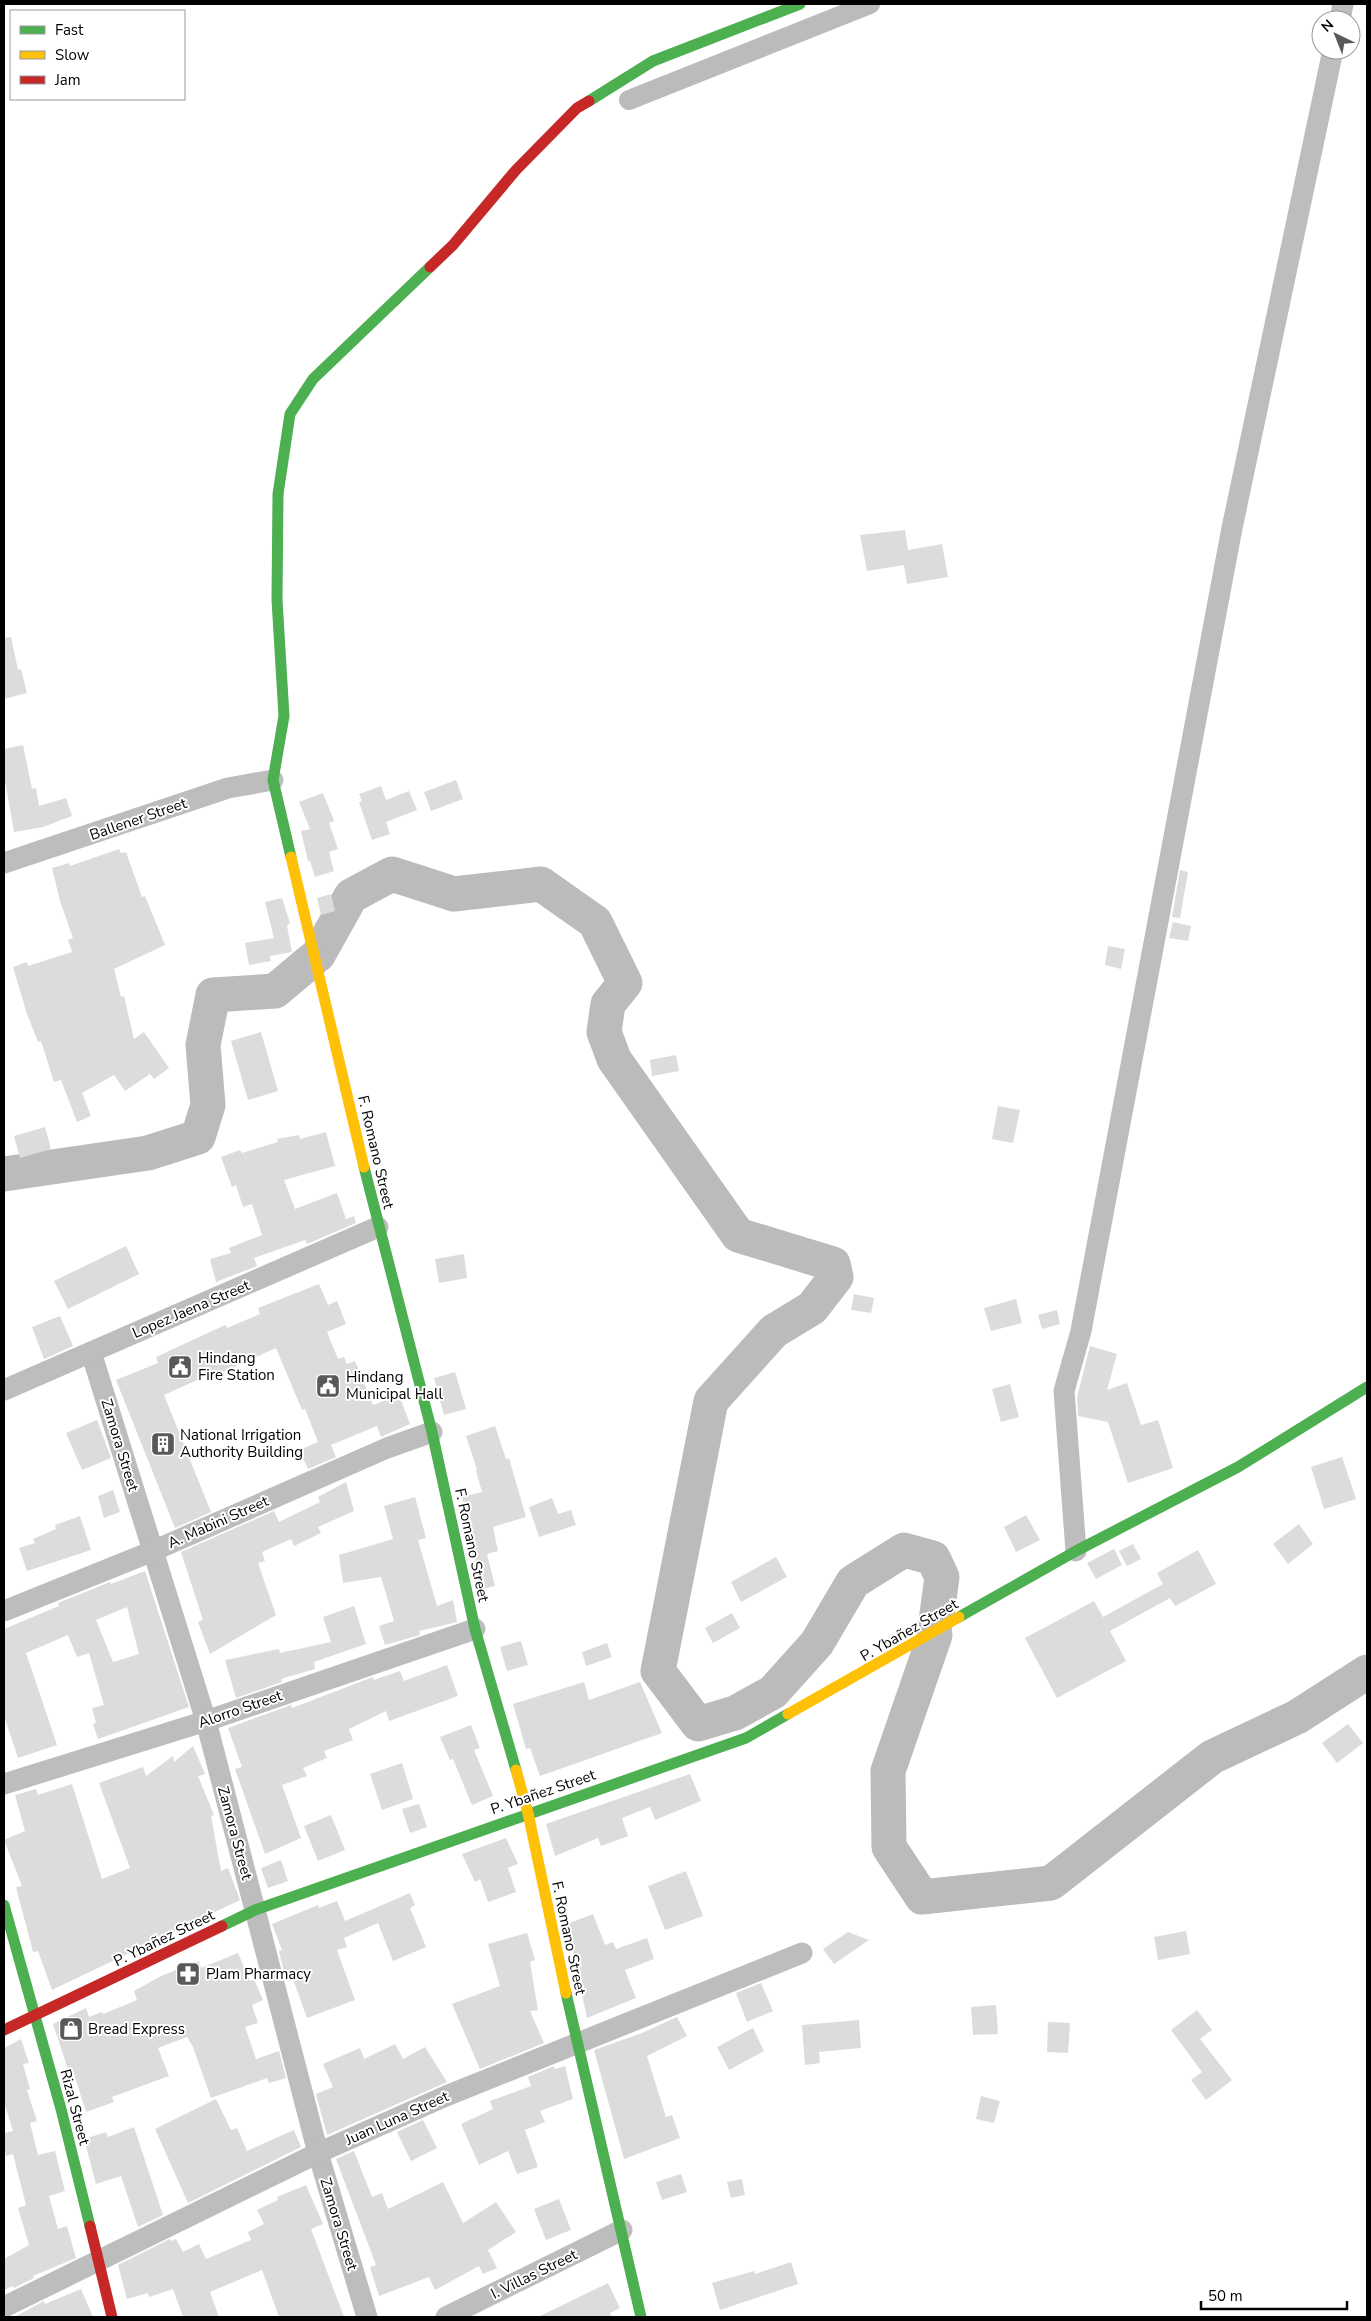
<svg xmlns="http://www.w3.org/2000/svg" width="1371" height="2321" font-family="'Nunito Sans',sans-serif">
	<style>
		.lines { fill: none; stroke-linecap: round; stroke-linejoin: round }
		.canal { stroke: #bbb; stroke-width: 20 }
		.river { stroke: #bbb; stroke-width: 35 }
		.building { fill: #dcdcdc; fill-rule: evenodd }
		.street { stroke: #bdbdbd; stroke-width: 21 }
		.fast { stroke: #4caf50; stroke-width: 11 }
		.slow { stroke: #ffc107; stroke-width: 11 }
		.jam { stroke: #c62828; stroke-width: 11 }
		.labels { text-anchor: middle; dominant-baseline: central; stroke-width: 4; stroke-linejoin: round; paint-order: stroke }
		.street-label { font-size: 15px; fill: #000; stroke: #fff }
		.poi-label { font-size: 15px; fill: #000; stroke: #fff; text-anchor: start }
	</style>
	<rect width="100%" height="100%" fill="#fff"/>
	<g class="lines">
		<polyline class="canal" points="629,100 870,4"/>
		<g class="river">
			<polyline points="318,955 351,896 392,874 454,894 541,884 595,922 625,983 608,1004 604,1032 614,1059 738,1235 833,1264 836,1277 812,1308 774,1331 711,1401 658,1671 698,1724 735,1713 773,1692 817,1643 853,1582 904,1550 933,1558 942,1577 936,1621"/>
			<polyline points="4,1174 148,1153 198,1137 208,1105 203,1045 213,995 275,991 312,960"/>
			<polyline points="935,1635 888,1771 889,1847 922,1897 1051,1883 1212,1757 1297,1717 1367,1672"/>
		</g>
	</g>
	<g class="building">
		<polygon points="905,530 908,550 942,544 948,577 907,584 904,565 867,571 860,535"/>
		<polygon points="11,637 18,670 21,669 27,693 4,699 4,638"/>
		<polygon points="23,745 32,789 36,788 39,806 66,798 72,816 43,827 14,832 4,775 4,749"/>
		<polygon points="456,780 463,799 431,811 424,792"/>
		<polygon points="381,786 386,800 409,791 417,810 386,822 390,834 372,840 359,802 362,801 359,794"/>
		<polygon points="323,793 334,821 329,823 338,849 329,852 334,871 315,877 310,861 308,861 301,831 310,829 299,802"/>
		<polygon points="119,849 121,853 126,852 142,897 145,896 165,945 114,969 121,997 124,996 134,1039 144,1032 169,1068 154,1079 150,1074 125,1091 114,1075 82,1093 91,1116 77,1122 61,1080 54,1082 41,1041 38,1042 27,1014 13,967 27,962 28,966 72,952 68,940 73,938 60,901 52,868 69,863 70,866"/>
		<polygon points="1180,870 1188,872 1180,918 1172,917"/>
		<polygon points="331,894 335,911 321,915 317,898"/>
		<polygon points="282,898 290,923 287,926 292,952 270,956 271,961 249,965 245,943 274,938 265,902"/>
		<polygon points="1173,922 1191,926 1188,941 1169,938"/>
		<polygon points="1108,946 1125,949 1121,969 1105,965"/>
		<polygon points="261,1032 278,1091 248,1100 231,1041"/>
		<polygon points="676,1055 679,1071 652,1076 650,1060"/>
		<polygon points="998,1106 1020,1110 1013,1143 992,1139"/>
		<polygon points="45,1127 51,1149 20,1158 14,1136"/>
		<polygon points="326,1132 335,1166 284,1180 295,1209 337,1193 346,1219 354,1216 356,1223 307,1244 305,1240 254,1258 257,1266 216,1282 210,1259 231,1253 229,1248 262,1235 252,1204 243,1207 236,1185 232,1187 221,1157 240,1150 242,1153 278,1142 277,1139 299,1135 300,1139"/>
		<polygon points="126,1246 139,1274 68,1309 54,1281"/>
		<polygon points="464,1254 467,1278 439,1283 435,1259"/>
		<polygon points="319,1284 328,1305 337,1301 346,1324 327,1332 338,1359 344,1357 347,1364 355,1361 373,1405 399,1395 410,1424 381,1437 377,1426 331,1445 336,1457 308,1469 299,1450 318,1442 305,1409 302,1410 276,1348 207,1379 206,1376 164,1395 211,1512 175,1528 116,1380 158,1363 156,1357 225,1325 227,1328 260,1314 258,1308"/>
		<polygon points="854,1294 874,1298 871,1313 851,1310"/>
		<polygon points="1016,1299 1022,1323 991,1331 984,1308"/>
		<polygon points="1057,1310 1060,1324 1042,1329 1038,1315"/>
		<polygon points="60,1316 73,1346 44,1359 32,1327"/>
		<polygon points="1090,1346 1117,1354 1107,1390 1127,1383 1141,1425 1158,1420 1173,1468 1128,1483 1108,1422 1078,1416 1077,1397"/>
		<polygon points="455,1372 466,1409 444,1415 434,1378"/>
		<polygon points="1010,1384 1019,1417 1001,1422 992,1389"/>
		<polygon points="97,1420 111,1458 82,1470 66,1433"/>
		<polygon points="495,1426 506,1459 509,1458 526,1517 493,1527 498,1551 487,1554 495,1586 482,1589 462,1497 482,1492 476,1471 477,1470 466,1436"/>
		<polygon points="1342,1457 1356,1499 1324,1509 1311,1467"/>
		<polygon points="346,1482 354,1511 318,1527 321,1533 294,1546 291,1539 262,1552 265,1561 258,1563 276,1615 210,1654 198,1622 203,1620 181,1552 274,1511 279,1522 320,1502 318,1497"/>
		<polygon points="113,1490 120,1512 104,1518 98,1496"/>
		<polygon points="415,1497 426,1538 418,1540 437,1606 453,1600 457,1622 419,1631 420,1635 385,1645 379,1626 394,1621 381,1577 343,1583 339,1555 393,1539 384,1506"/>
		<polygon points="552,1498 558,1514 571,1510 576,1525 539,1537 529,1507"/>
		<polygon points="1026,1515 1040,1540 1016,1552 1004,1527"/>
		<polygon points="80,1516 91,1550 27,1571 19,1548 35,1543 33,1539 56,1529 55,1525"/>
		<polygon points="1299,1524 1313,1544 1288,1564 1273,1544"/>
		<polygon points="1133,1544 1141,1559 1127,1566 1119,1551"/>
		<polygon points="1114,1549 1122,1565 1096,1579 1087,1563"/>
		<polygon points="1198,1550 1216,1584 1175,1606 1170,1598 1110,1631 1126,1661 1057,1698 1025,1638 1094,1601 1103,1617 1163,1584 1157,1573"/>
		<polygon points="776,1557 787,1577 741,1602 731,1582"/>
		<path d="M145 1571 189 1707 98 1739 93 1724 96 1723 92 1708 104 1705 89 1653 77 1657 68 1635 26 1653 57 1745 18 1758 4 1716V1629L59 1606 58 1603 110 1582 111 1584ZM127 1607 139 1654 113 1662 96 1620Z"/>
		<polygon points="354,1606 366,1644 314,1662 315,1669 281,1679 282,1682 236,1698 225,1660 279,1649 280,1653 331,1642 323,1617"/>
		<polygon points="732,1613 740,1628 713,1643 705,1628"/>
		<polygon points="521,1641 528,1665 507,1671 500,1647"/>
		<polygon points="607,1643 612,1657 586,1666 582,1652"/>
		<polygon points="447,1665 458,1696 389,1721 386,1711 349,1729 353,1740 324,1751 327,1758 303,1768 307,1776 282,1785 301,1838 265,1854 235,1769 242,1767 228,1728 291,1705 292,1708 373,1677 374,1680 400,1671 404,1681"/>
		<polygon points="584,1682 589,1700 640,1682 662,1733 540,1776 530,1748 526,1749 513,1704"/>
		<polygon points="1348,1724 1363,1743 1337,1763 1322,1743"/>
		<polygon points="471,1725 480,1748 474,1750 493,1796 472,1805 453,1759 450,1760 440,1737"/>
		<polygon points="193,1746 205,1774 198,1776 214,1815 211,1816 221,1871 228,1868 240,1900 52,1990 38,1951 33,1952 16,1887 22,1886 4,1840 25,1831 15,1795 36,1789 38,1795 72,1784 102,1879 130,1868 99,1783 143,1767 146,1776 173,1756 174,1762"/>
		<polygon points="402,1763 413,1799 382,1810 370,1774"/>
		<polygon points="690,1774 701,1801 655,1820 650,1807 622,1818 628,1836 601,1846 598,1838 555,1856 546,1824"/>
		<polygon points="419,1804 427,1827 410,1833 402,1809"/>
		<polygon points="331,1815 345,1850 318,1861 304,1826"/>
		<polygon points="506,1838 518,1864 508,1868 516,1892 488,1902 480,1879 475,1882 462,1854"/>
		<polygon points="281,1860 288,1881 268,1888 261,1868"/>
		<polygon points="686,1871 703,1916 665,1930 648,1886"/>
		<polygon points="410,1893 415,1905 410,1908 426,1947 393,1961 378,1923 344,1938 347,1947 337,1950 355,2000 307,2018 293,1979 286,1981 279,1951 282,1950 272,1924 318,1905 319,1908 337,1901 345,1921"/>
		<polygon points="593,1914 605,1945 613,1942 616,1949 647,1938 654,1959 625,1970 636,1998 587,2018 567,1924"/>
		<polygon points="1186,1931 1190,1954 1158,1960 1154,1937"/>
		<polygon points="848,1932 869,1940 834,1964 823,1949"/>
		<polygon points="527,1933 535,1960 530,1962 538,2010 530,2011 544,2043 480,2069 452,2004 500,1986 488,1944"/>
		<polygon points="238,1953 250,1981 254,1979 263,2000 252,2005 258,2023 245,2027 256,2059 279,2051 286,2078 269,2083 267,2078 211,2098 193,2047 187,2037 158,2048 169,2076 112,2097 114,2102 86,2112 74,2074 70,2075 53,2024 86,2008 89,2017 102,2012 103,2014 137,2000 134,1991 161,1976 199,1961 201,1968"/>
		<polygon points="761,1983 773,2011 747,2022 736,1993"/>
		<polygon points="996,2005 998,2034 973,2035 971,2007"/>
		<polygon points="1197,2010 1212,2030 1200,2039 1232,2080 1206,2100 1191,2080 1202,2072 1171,2030"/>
		<polygon points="677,2017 687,2036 647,2056 666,2117 672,2115 680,2138 624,2159 594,2050 642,2033"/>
		<polygon points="859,2020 861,2048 819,2052 820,2063 805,2065 802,2025"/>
		<polygon points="1048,2022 1070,2023 1068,2053 1047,2052"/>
		<polygon points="753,2028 764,2051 729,2070 717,2047"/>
		<polygon points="21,2039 29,2063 23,2064 30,2089 27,2090 37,2121 30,2123 38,2155 55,2151 65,2191 49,2196 58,2229 67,2226 76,2258 33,2276 34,2278 14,2288 13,2286 4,2290 4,2259 29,2245 18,2208 26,2205 13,2154 6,2156 4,2145 4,2133 13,2131 4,2102 4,2048"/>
		<polygon points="395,2044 403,2059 425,2047 447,2082 327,2135 316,2094 333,2087 323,2064 360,2048 364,2059"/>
		<polygon points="554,2066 555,2069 565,2066 573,2099 540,2111 545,2122 525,2130 538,2167 517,2174 508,2151 479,2165 461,2124 493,2109 490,2101 531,2086 528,2077"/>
		<polygon points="981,2096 1000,2101 994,2123 976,2119"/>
		<polygon points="216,2099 231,2130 237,2128 247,2151 294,2130 301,2147 188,2203 155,2129"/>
		<polygon points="423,2120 437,2148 411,2161 397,2132"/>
		<polygon points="134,2127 163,2215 138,2227 121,2176 96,2184 84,2139 106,2132 108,2137"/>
		<polygon points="354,2151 372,2197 382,2193 388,2209 443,2182 463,2223 496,2202 516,2232 488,2250 497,2268 483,2274 479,2266 435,2290 429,2277 379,2296 370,2267 376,2265 336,2159"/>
		<polygon points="681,2174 687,2192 662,2200 656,2182"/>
		<polygon points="742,2179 745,2195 731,2198 727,2182"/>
		<polygon points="306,2185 323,2224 311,2229 344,2317 279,2317 262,2270 210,2292 219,2317 183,2317 173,2289 149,2297 148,2293 127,2299 118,2265 170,2239 171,2241 176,2239 183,2252 199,2244 206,2259 251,2240 248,2232 264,2224 257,2210 278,2200 277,2197"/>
		<polygon points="559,2199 571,2230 546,2240 534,2209"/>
		<polygon points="791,2262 798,2284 720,2310 712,2283 754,2271 755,2274"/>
		<polygon points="608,2283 620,2308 610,2313 612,2317 538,2317"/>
		<polygon points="81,2289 93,2317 14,2317 44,2301 45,2304"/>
	</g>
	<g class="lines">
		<g class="street">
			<polyline points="1340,20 1343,4"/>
			<polyline points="4,863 228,788 273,780"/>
			<polyline points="91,1352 206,1721 318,2153 367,2317"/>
			<polyline points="4,1390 378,1227"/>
			<polyline points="1076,1551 1064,1391 1081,1331 1232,528 1333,50"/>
			<polyline points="4,1611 153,1551 387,1448 432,1432"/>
			<polyline points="4,1784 206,1721 475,1629"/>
			<polyline points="4,2307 318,2153 446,2096 802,1953"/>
			<polyline points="446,2317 622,2230"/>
		</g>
		<g class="fast">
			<polyline points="589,101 653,61 800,4"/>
			<polyline points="291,857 273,780 284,716 277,600 278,494 290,414 313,379 430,267"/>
			<polyline points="364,1167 432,1432 475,1629 516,1770"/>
			<polyline points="959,1617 1076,1551 1238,1467 1367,1387"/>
			<polyline points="4,1905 61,2109 90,2226"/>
			<polyline points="222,1926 255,1910 746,1738 788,1714"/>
			<polyline points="566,1993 641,2317"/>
		</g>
		<g class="slow">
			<polyline points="291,857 364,1167"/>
			<polyline points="788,1714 959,1617"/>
			<polyline points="516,1770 528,1813 566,1993"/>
		</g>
		<g class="jam">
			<polyline points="430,267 453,245 516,170 577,108 589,101"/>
			<polyline points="4,2030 222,1926"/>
			<polyline points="90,2226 112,2317"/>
		</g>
	</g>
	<defs>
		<symbol id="civic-square" viewBox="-11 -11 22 22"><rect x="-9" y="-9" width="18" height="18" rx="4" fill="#595959" stroke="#fff"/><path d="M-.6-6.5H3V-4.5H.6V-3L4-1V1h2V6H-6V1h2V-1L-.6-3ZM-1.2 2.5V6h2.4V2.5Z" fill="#fff"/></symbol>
		<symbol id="building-square" viewBox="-11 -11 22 22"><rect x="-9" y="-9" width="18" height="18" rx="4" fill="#595959" stroke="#fff"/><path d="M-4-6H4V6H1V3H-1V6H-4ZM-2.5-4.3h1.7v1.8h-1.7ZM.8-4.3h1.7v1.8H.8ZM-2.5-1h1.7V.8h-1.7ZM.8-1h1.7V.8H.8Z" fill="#fff"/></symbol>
		<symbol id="pharmacy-square" viewBox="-11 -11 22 22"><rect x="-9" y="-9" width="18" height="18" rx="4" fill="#595959" stroke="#fff"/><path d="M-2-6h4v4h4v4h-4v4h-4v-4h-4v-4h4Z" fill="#fff"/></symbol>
		<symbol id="shop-square" viewBox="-11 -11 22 22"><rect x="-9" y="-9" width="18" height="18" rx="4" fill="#595959" stroke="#fff"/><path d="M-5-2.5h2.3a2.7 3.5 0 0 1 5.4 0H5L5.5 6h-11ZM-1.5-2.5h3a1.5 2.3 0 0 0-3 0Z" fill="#fff"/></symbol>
	</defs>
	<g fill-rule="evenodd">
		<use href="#civic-square" x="166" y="1353" width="28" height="28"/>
		<use href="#civic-square" x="314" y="1372" width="28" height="28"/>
		<use href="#building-square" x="149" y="1430" width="28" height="28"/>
		<use href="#pharmacy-square" x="174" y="1960" width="28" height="28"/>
		<use href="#shop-square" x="57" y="2015" width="28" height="28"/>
	</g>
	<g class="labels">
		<g class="street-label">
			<text transform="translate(138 819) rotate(-19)">Ballener Street</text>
			<text transform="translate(376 1152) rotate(77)">F. Romano Street</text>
			<text transform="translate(191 1309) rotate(-23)">Lopez Jaena Street</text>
			<text transform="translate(120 1445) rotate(73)">Zamora Street</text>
			<text transform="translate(218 1522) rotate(-24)">A. Mabini Street</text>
			<text transform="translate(472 1545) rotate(78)">F. Romano Street</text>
			<text transform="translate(909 1630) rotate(-30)">P. Ybañez Street</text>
			<text transform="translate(240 1709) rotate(-19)">Alorro Street</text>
			<text transform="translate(543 1792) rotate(-19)">P. Ybañez Street</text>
			<text transform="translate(235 1833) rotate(75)">Zamora Street</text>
			<text transform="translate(164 1938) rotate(-26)">P. Ybañez Street</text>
			<text transform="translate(569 1938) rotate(78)">F. Romano Street</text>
			<text transform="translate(75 2107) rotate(75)">Rizal Street</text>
			<text transform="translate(397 2118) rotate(-24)">Juan Luna Street</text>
			<text transform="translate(339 2224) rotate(73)">Zamora Street</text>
			<text transform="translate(534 2274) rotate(-26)">I. Villas Street</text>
		</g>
		<g class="poi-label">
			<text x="198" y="1358">Hindang<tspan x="198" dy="17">Fire Station</tspan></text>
			<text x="346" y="1377">Hindang<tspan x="346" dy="17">Municipal Hall</tspan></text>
			<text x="180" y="1435">National Irrigation<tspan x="180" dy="17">Authority Building</tspan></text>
			<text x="206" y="1974">PJam Pharmacy</text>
			<text x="88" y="2029">Bread Express</text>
		</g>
	</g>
	<rect width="1371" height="2321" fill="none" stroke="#000000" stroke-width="10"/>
	<rect x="10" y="10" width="175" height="90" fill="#ffffff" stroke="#999999"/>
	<rect x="20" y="26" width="25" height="8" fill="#4caf50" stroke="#999999"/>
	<text x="55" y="35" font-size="15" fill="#000000">Fast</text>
	<rect x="20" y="51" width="25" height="8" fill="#ffc107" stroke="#999999"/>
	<text x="55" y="60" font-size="15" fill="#000000">Slow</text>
	<rect x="20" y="76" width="25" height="8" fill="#c62828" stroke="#999999"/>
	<text x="55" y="85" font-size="15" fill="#000000">Jam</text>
	<g transform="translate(1336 35) rotate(317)"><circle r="24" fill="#ffffff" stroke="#999999"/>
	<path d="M0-4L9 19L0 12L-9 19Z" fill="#595959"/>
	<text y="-8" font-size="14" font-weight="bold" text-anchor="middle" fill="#000000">N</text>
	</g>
	<path d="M1201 2301v8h146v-8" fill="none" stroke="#000000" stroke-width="2.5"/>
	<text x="1208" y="2301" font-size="15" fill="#000000" stroke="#ffffff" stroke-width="4" paint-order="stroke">50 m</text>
</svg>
